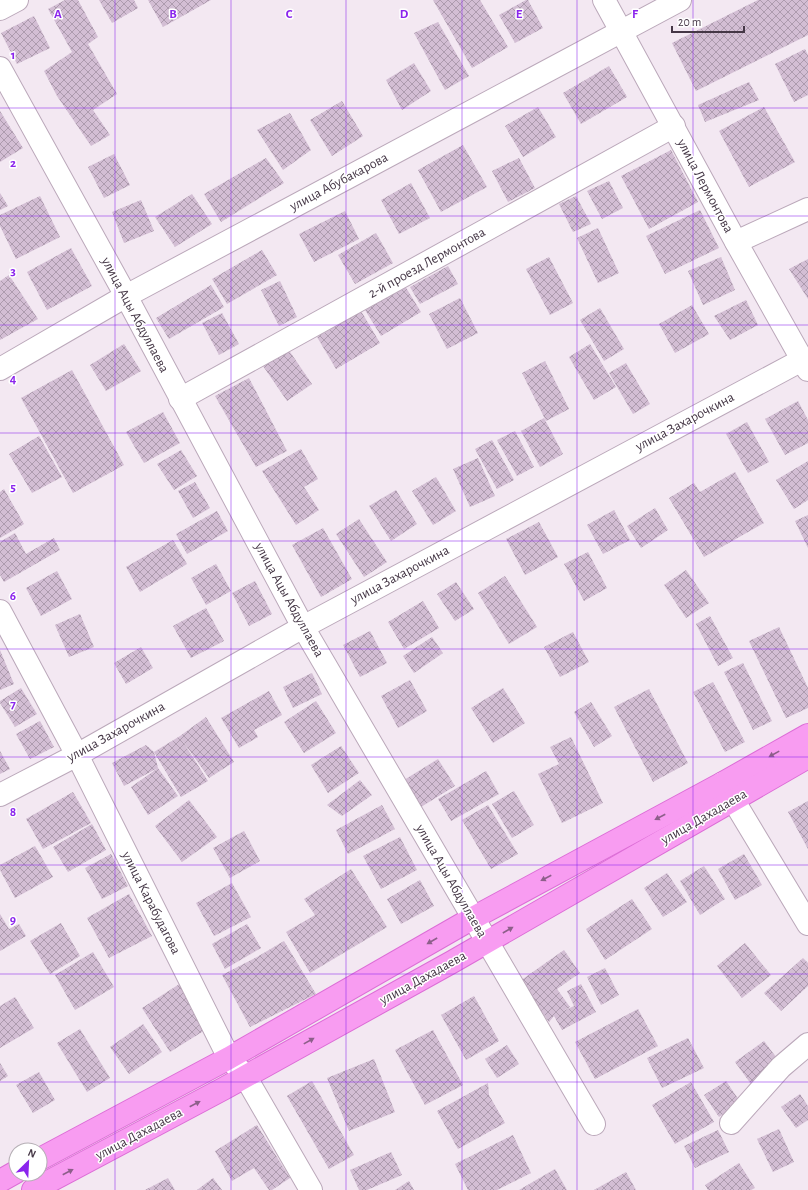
<svg xmlns="http://www.w3.org/2000/svg" width="808" height="1190" font-family="'Alegreya Sans',sans-serif">
	<style>
		.building { fill: url(#building-cross-hatch) }
		.lines { fill: none; stroke-linecap: round; stroke-linejoin: round }
		.minor-casing { stroke: #bba8ba; stroke-width: 24 }
		.major-casing { stroke: #dc6dd6; stroke-width: 24 }
		.minor { stroke: #fff; stroke-width: 22 }
		.major { stroke: #f89cf1; stroke-width: 22 }
		.oneway { fill: #8d5f8a }
		.grid { fill: none; stroke: #8b25ed; stroke-width: 1; stroke-opacity: 0.55 }
		.labels { text-anchor: middle; dominant-baseline: central; stroke-width: 3; stroke-linejoin: round; paint-order: stroke }
		.street-label { font-size: 14px; fill: #453746; stroke: #fff }
		.grid-label { font-size: 13px; text-anchor: middle; font-weight: bold; fill: #8b25ed; stroke: #fff; stroke-width: 3; stroke-linejoin: round; paint-order: stroke }
	</style>
	<defs>
		<pattern id="building-cross-hatch" width="8" height="8" patternUnits="userSpaceOnUse"><rect width="8" height="8" fill="#d3bed4"/><path d="M0 0l8 8M0 8l8-8" fill="none" stroke="#ad9bae"/></pattern>
	</defs>
	<rect width="100%" height="100%" fill="#f3e8f2"/>
	<g class="building">
		<polygon points="65,0 78,0 98,37 88,44 117,94 93,110 110,135 91,146 57,96 44,71 72,52 48,9"/>
		<polygon points="99,0 134,0 138,8 112,23"/>
		<polygon points="148,0 211,0 163,27"/>
		<polygon points="433,0 480,0 508,47 472,68"/>
		<polygon points="526,0 528,0 543,28 515,43 499,15"/>
		<polygon points="758,0 808,0 808,35 696,91 672,43"/>
		<polygon points="34,16 50,48 17,64 1,33"/>
		<polygon points="438,22 469,76 445,90 414,33"/>
		<polygon points="805,49 808,55 808,95 794,102 775,64"/>
		<polygon points="414,63 431,91 402,110 386,80"/>
		<polygon points="609,66 627,97 581,124 563,93"/>
		<polygon points="749,82 759,100 705,122 698,105"/>
		<polygon points="342,101 363,136 332,156 310,120"/>
		<polygon points="538,107 556,137 523,157 505,126"/>
		<polygon points="764,107 795,162 749,187 719,131"/>
		<polygon points="0,111 23,148 0,162"/>
		<polygon points="290,113 311,150 283,170 257,130"/>
		<polygon points="463,145 487,187 441,212 418,170"/>
		<polygon points="671,150 698,202 649,229 621,176"/>
		<polygon points="114,154 130,185 104,198 88,167"/>
		<polygon points="266,158 284,183 221,222 204,194"/>
		<polygon points="519,158 535,188 508,202 492,171"/>
		<polygon points="609,181 623,208 602,219 587,191"/>
		<polygon points="411,183 430,218 399,234 381,200"/>
		<polygon points="0,193 8,206 0,210"/>
		<polygon points="192,194 212,224 175,247 155,217"/>
		<polygon points="40,196 60,237 16,259 0,226 0,215"/>
		<polygon points="576,196 591,224 573,232 559,204"/>
		<polygon points="141,200 154,231 124,243 112,212"/>
		<polygon points="700,210 719,248 665,274 646,236"/>
		<polygon points="345,211 359,239 314,262 299,234"/>
		<polygon points="598,228 619,273 598,283 577,238"/>
		<polygon points="376,233 393,263 355,284 338,255"/>
		<polygon points="71,248 92,286 47,310 27,272"/>
		<polygon points="262,250 277,275 227,304 212,279"/>
		<polygon points="549,257 573,303 550,315 526,269"/>
		<polygon points="721,257 735,290 703,305 688,271"/>
		<polygon points="808,259 808,299 789,269"/>
		<polygon points="448,266 458,284 420,304 410,287"/>
		<polygon points="9,275 38,319 0,340 0,281"/>
		<polygon points="280,281 297,317 279,326 261,290"/>
		<polygon points="211,285 224,307 169,339 156,318"/>
		<polygon points="405,286 421,312 381,336 365,310"/>
		<polygon points="460,298 478,333 447,349 429,314"/>
		<polygon points="746,300 758,325 730,340 714,316"/>
		<polygon points="692,305 709,334 675,353 659,324"/>
		<polygon points="600,308 624,349 604,361 580,320"/>
		<polygon points="361,311 380,343 336,369 317,337"/>
		<polygon points="222,313 239,344 219,355 202,323"/>
		<polygon points="124,344 141,371 106,391 90,365"/>
		<polygon points="590,344 616,387 594,400 569,357"/>
		<polygon points="288,349 312,384 287,401 263,366"/>
		<polygon points="545,361 569,409 546,421 522,373"/>
		<polygon points="626,363 650,404 633,414 609,373"/>
		<polygon points="72,370 124,465 73,493 21,398"/>
		<polygon points="249,378 287,451 256,467 215,396"/>
		<polygon points="798,401 808,420 808,443 785,455 765,419"/>
		<polygon points="163,412 180,443 144,463 126,432"/>
		<polygon points="544,418 563,454 540,467 521,431"/>
		<polygon points="747,422 769,462 748,473 726,434"/>
		<polygon points="515,431 534,467 517,476 497,440"/>
		<polygon points="39,436 62,477 32,493 9,454"/>
		<polygon points="492,440 514,480 497,489 475,449"/>
		<polygon points="301,449 318,479 304,487 319,510 296,525 262,471"/>
		<polygon points="181,450 197,476 174,490 157,464"/>
		<polygon points="478,458 495,496 470,507 453,469"/>
		<polygon points="808,461 808,500 794,509 776,480"/>
		<polygon points="735,472 764,523 704,557 669,498 694,483 700,492"/>
		<polygon points="436,477 456,511 433,525 412,491"/>
		<polygon points="195,482 210,508 193,518 178,491"/>
		<polygon points="4,489 24,524 0,538 0,492"/>
		<polygon points="396,490 417,524 391,541 369,506"/>
		<polygon points="655,508 668,530 641,548 627,526"/>
		<polygon points="614,510 630,540 603,554 587,525"/>
		<polygon points="217,511 228,531 187,554 176,534"/>
		<polygon points="808,515 808,548 795,521"/>
		<polygon points="359,519 387,562 364,577 336,534"/>
		<polygon points="539,522 558,557 525,575 506,539"/>
		<polygon points="323,528 352,579 321,597 292,545"/>
		<polygon points="15,533 26,554 54,538 60,550 4,582 0,575 0,542"/>
		<polygon points="173,540 187,564 140,592 126,567"/>
		<polygon points="588,552 607,588 584,601 564,564"/>
		<polygon points="216,564 231,591 206,605 191,578"/>
		<polygon points="686,570 709,603 686,618 664,585"/>
		<polygon points="57,571 72,599 41,616 26,588"/>
		<polygon points="505,576 537,627 509,644 478,593"/>
		<polygon points="255,581 272,614 249,626 232,593"/>
		<polygon points="456,582 474,609 455,621 437,594"/>
		<polygon points="423,601 439,628 404,649 388,622"/>
		<polygon points="206,608 224,641 191,658 173,626"/>
		<polygon points="80,614 94,647 69,657 55,625"/>
		<polygon points="710,616 733,658 718,666 696,624"/>
		<polygon points="779,627 808,688 808,708 786,718 749,641"/>
		<polygon points="370,631 387,663 360,677 343,645"/>
		<polygon points="573,632 589,662 560,677 544,647"/>
		<polygon points="432,637 443,653 414,673 403,656"/>
		<polygon points="141,647 153,668 126,684 114,663"/>
		<polygon points="0,650 14,684 0,690"/>
		<polygon points="743,663 772,721 753,730 724,672"/>
		<polygon points="312,673 322,694 293,708 283,687"/>
		<polygon points="410,680 427,711 398,728 381,696"/>
		<polygon points="713,682 745,742 725,752 693,692"/>
		<polygon points="21,688 37,714 15,727 0,703 0,701"/>
		<polygon points="503,688 525,723 493,743 471,708"/>
		<polygon points="649,689 688,763 653,782 614,707"/>
		<polygon points="269,691 282,715 254,730 258,737 239,748 221,718"/>
		<polygon points="316,701 336,733 304,753 284,722"/>
		<polygon points="591,702 612,736 594,747 574,712"/>
		<polygon points="206,717 234,762 209,778 182,740 208,781 181,797 154,752 180,736"/>
		<polygon points="40,721 54,747 30,759 16,734"/>
		<polygon points="571,737 603,803 562,823 538,774 559,764 550,747"/>
		<polygon points="146,745 154,752 158,768 178,796 148,815 131,787 158,768 124,786 112,763"/>
		<polygon points="341,746 359,773 328,793 311,765"/>
		<polygon points="0,751 10,769 0,774"/>
		<polygon points="438,759 455,786 421,807 404,780"/>
		<polygon points="486,771 499,794 451,821 438,799"/>
		<polygon points="360,780 372,795 342,816 327,805"/>
		<polygon points="514,791 534,825 512,838 492,804"/>
		<polygon points="73,792 91,823 43,849 26,819"/>
		<polygon points="189,800 217,837 182,862 155,826"/>
		<polygon points="808,801 808,849 788,812"/>
		<polygon points="382,805 395,829 348,854 336,830"/>
		<polygon points="488,805 518,854 491,869 462,820"/>
		<polygon points="92,824 106,850 68,872 53,847"/>
		<polygon points="244,831 260,861 230,878 213,848"/>
		<polygon points="400,837 417,870 381,889 363,856"/>
		<polygon points="35,846 53,877 15,898 0,870 0,865"/>
		<polygon points="111,854 128,886 102,899 85,868"/>
		<polygon points="744,854 762,885 735,900 718,869"/>
		<polygon points="704,866 725,899 700,915 680,881"/>
		<polygon points="351,869 387,927 310,973 286,932 315,915 304,899"/>
		<polygon points="667,873 687,902 663,917 644,888"/>
		<polygon points="420,880 434,906 401,924 387,899"/>
		<polygon points="232,883 251,917 214,936 196,903"/>
		<polygon points="129,894 152,936 109,958 87,918"/>
		<polygon points="632,899 652,929 605,960 586,929"/>
		<polygon points="0,914 9,929 19,924 26,936 0,951"/>
		<polygon points="61,923 80,956 50,974 30,941"/>
		<polygon points="247,924 261,948 225,969 212,944"/>
		<polygon points="284,941 316,994 250,1027 222,975 257,957"/>
		<polygon points="745,943 771,975 742,998 717,966"/>
		<polygon points="564,950 580,973 557,989 570,1007 563,1011 574,1006 567,991 581,984 596,1012 562,1030 554,1016 549,1022 520,981"/>
		<polygon points="93,952 114,987 75,1010 55,975"/>
		<polygon points="803,958 808,963 808,986 781,1011 764,993"/>
		<polygon points="605,968 619,995 601,1005 587,977"/>
		<polygon points="181,983 210,1027 170,1052 142,1008"/>
		<polygon points="474,996 499,1041 466,1060 441,1015"/>
		<polygon points="15,997 34,1028 0,1048 0,1006"/>
		<polygon points="638,1009 658,1046 595,1079 575,1042"/>
		<polygon points="143,1024 162,1052 129,1074 110,1047"/>
		<polygon points="80,1029 110,1078 87,1092 57,1043"/>
		<polygon points="433,1030 463,1085 425,1105 395,1050"/>
		<polygon points="688,1038 704,1068 662,1088 647,1058"/>
		<polygon points="764,1041 785,1069 756,1091 735,1062"/>
		<polygon points="507,1045 519,1064 497,1078 485,1059"/>
		<polygon points="374,1059 395,1112 349,1131 327,1078"/>
		<polygon points="0,1063 8,1076 0,1081"/>
		<polygon points="39,1072 55,1100 33,1113 16,1085"/>
		<polygon points="312,1081 354,1155 329,1169 287,1096"/>
		<polygon points="726,1081 741,1103 719,1117 704,1095"/>
		<polygon points="691,1082 714,1122 675,1144 652,1105"/>
		<polygon points="488,1083 489,1095 505,1123 458,1149 437,1111"/>
		<polygon points="800,1094 808,1106 808,1120 796,1128 781,1107"/>
		<polygon points="257,1125 290,1178 272,1190 269,1190 254,1168 232,1181 215,1151"/>
		<polygon points="779,1129 794,1162 773,1172 757,1139"/>
		<polygon points="718,1130 729,1152 695,1168 684,1146"/>
		<polygon points="513,1135 531,1173 497,1190 468,1190 455,1164"/>
		<polygon points="391,1152 402,1175 367,1190 359,1190 350,1170"/>
		<polygon points="739,1163 755,1188 751,1190 708,1190 705,1185"/>
		<polygon points="555,1169 567,1190 519,1190"/>
		<polygon points="626,1172 636,1190 594,1190"/>
		<polygon points="168,1178 175,1190 145,1190"/>
		<polygon points="213,1178 222,1190 197,1190"/>
		<polygon points="409,1181 414,1190 395,1190"/>
	</g>
	<g class="lines">
		<defs>
			<g id="minor">
				<polyline points="604,0 736,242 808,370"/>
				<polyline points="0,9 17,0"/>
				<polyline points="0,68 126,296 303,627 594,1124"/>
				<polyline points="736,242 808,209"/>
				<polyline points="0,369 126,296 680,0"/>
				<polyline points="180,399 674,126"/>
				<polyline points="0,611 77,755 229,1058 245,1076 311,1190"/>
				<polyline points="723,783 808,924"/>
				<polyline points="0,795 77,755 303,627 802,360"/>
				<polyline points="731,1123 781,1067 808,1044"/>
			</g>
			<g id="major">
				<polyline points="40,1159 229,1058 473,918 723,783 808,735"/>
				<polyline points="0,1181 16,1172"/>
				<polyline points="33,1190 223,1089 452,962 808,757"/>
			</g>
		</defs>
		<use href="#minor" class="minor-casing"/>
		<use href="#major" class="major-casing"/>
		<use href="#minor" class="minor"/>
		<use href="#major" class="major"/>
	</g>
	<defs><path id="oneway-solid" d="M-6-.8H1V-3.2L6.5 0L1 3.2V.8H-6Z"/></defs>
	<g class="oneway">
		<use href="#oneway-solid" transform="translate(774 754) rotate(151)"/>
		<use href="#oneway-solid" transform="translate(660 817) rotate(152)"/>
		<use href="#oneway-solid" transform="translate(546 878) rotate(152)"/>
		<use href="#oneway-solid" transform="translate(508 930) rotate(-30)"/>
		<use href="#oneway-solid" transform="translate(432 941) rotate(150)"/>
		<use href="#oneway-solid" transform="translate(309 1041) rotate(-29)"/>
		<use href="#oneway-solid" transform="translate(195 1104) rotate(-28)"/>
		<use href="#oneway-solid" transform="translate(68 1172) rotate(-28)"/>
	</g>
	<path class="grid" d="M115 0V1190M231 0V1190M346 0V1190M462 0V1190M577 0V1190M693 0V1190M0 108H808M0 216H808M0 325H808M0 433H808M0 541H808M0 649H808M0 757H808M0 865H808M0 974H808M0 1082H808"/>
	<g class="labels">
		<g class="street-label">
			<text transform="translate(339 182) rotate(-28)">улица Абубакарова</text>
			<text transform="translate(705 186) rotate(62)">улица Лермонтова</text>
			<text transform="translate(427 263) rotate(-29)">2-й проезд Лермонтова</text>
			<text transform="translate(135 315) rotate(62)">улица Ацы Абдуллаева</text>
			<text transform="translate(685 422) rotate(-28)">улица Захарочкина</text>
			<text transform="translate(400 575) rotate(-28)">улица Захарочкина</text>
			<text transform="translate(289 600) rotate(61)">улица Ацы Абдуллаева</text>
			<text transform="translate(116 732) rotate(-29)">улица Захарочкина</text>
			<text transform="translate(704 817) rotate(-30)">улица Дахадаева</text>
			<text transform="translate(451 881) rotate(60)">улица Ацы Абдуллаева</text>
			<text transform="translate(151 903) rotate(63)">улица Карабудагова</text>
			<text transform="translate(423 978) rotate(-29)">улица Дахадаева</text>
			<text transform="translate(139 1134) rotate(-28)">улица Дахадаева</text>
		</g>
	</g>
	<g class="grid-label">
		<text x="58" y="18">A</text>
		<text x="173" y="18">B</text>
		<text x="289" y="18">C</text>
		<text x="404" y="18">D</text>
		<text x="519" y="18">E</text>
		<text x="635" y="18">F</text>
		<text x="13" y="59">1</text>
		<text x="13" y="167">2</text>
		<text x="13" y="275">3</text>
		<text x="13" y="383">4</text>
		<text x="13" y="491">5</text>
		<text x="13" y="600">6</text>
		<text x="13" y="708">7</text>
		<text x="13" y="816">8</text>
		<text x="13" y="924">9</text>
	</g>
	<g transform="translate(28 1162) rotate(24)"><circle r="19" fill="#ffffff" stroke="#b5afb5"/>
	<path d="M0-3L7 15L0 10L-7 15Z" fill="#8b25ed"/>
	<text y="-6" font-size="11" font-weight="bold" text-anchor="middle" fill="#453746">N</text>
	</g>
	<path d="M672 26v6h72v-6" fill="none" stroke="#453746" stroke-width="2"/>
	<text x="678" y="26" font-size="12" fill="#453746" stroke="#ffffff" stroke-width="3" paint-order="stroke">20 m</text>
</svg>
